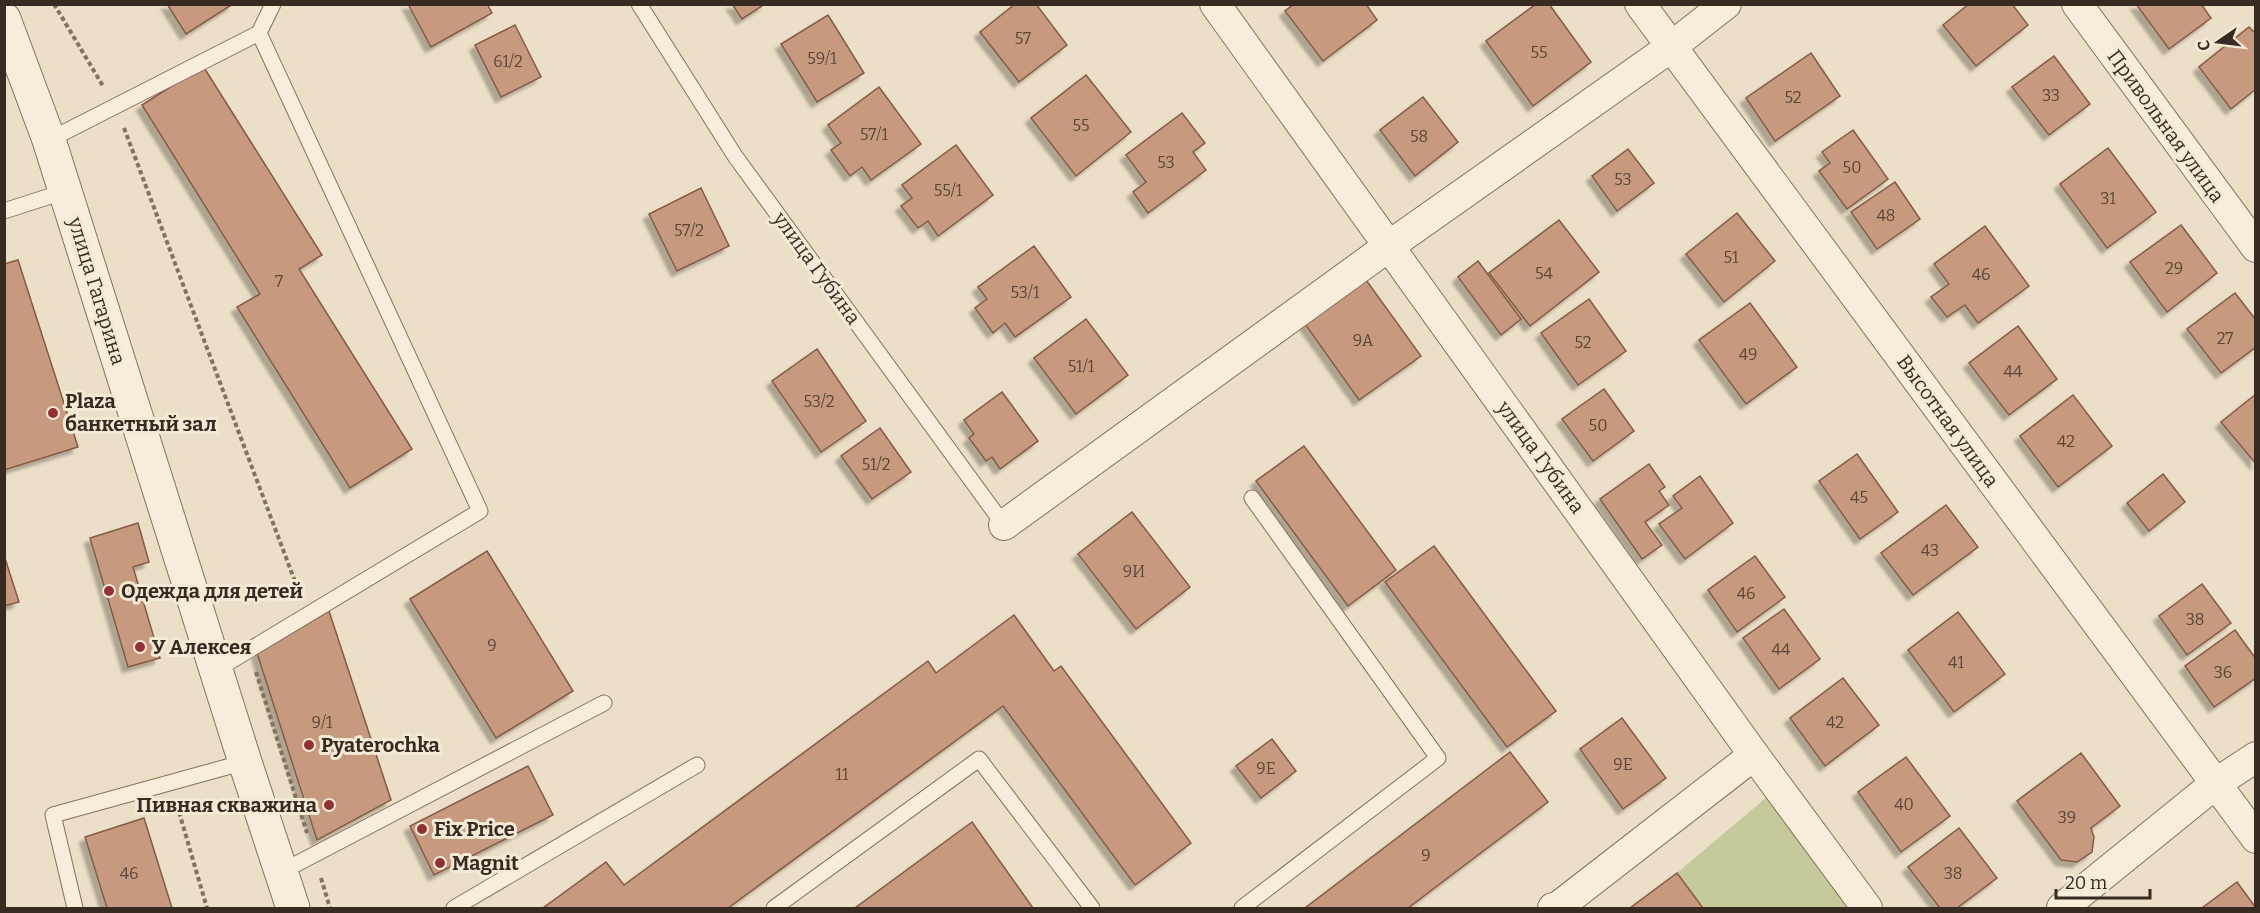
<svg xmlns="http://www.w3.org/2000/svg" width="2260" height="913" font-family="Bitter,serif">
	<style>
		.green { fill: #c6c99b }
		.building { fill: #c79a7f; stroke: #845b45; stroke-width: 1.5; filter: url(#shadow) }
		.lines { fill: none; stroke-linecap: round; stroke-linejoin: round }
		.service-casing { stroke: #86715d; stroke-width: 17 }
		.minor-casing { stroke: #86715d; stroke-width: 32 }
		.tertiary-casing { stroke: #86715d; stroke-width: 35 }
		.path { stroke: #86715d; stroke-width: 4; stroke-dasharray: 4.5 3; stroke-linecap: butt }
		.service { stroke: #f7edda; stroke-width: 15 }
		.minor { stroke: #f7edda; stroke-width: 30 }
		.tertiary { stroke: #f7edda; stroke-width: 33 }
		.poi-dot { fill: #913136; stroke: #f3ead6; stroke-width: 2 }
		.labels { text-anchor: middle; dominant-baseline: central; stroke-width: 6; stroke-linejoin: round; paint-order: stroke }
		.number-label { font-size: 16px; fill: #5b4638 }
		.street-label { font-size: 20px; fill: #372a20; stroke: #f3ead6 }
		.poi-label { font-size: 20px; font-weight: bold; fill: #372a20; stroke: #f3ead6; text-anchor: start }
	</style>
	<defs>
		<filter id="shadow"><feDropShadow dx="-5.5" dy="5.5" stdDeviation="1.5" flood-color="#0004"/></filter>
	</defs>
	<rect width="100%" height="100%" fill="#ecdfc7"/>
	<polygon class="green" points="1768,796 1848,908 1703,908 1677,873"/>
	<g class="building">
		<polygon points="167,4 233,4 186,34"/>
		<polygon points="408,4 487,4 492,13 431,47"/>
		<polygon points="732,4 765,4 742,19"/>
		<polygon points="1015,4 1036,4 1067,45 1019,82 980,32"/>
		<polygon points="1294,4 1366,4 1377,20 1323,61 1285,11"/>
		<polygon points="1536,4 1549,4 1591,62 1533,106 1486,41"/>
		<polygon points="1969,4 2012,4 2028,25 1976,66 1943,25"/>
		<polygon points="2136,4 2201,4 2211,18 2169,49"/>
		<polygon points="828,15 864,73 817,102 781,44"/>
		<polygon points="515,25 541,77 501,97 475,45"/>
		<polygon points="2249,27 2256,34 2256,89 2231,109 2199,67"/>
		<polygon points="1811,53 1840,96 1775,141 1746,98"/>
		<polygon points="2054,56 2090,104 2049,135 2012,87"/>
		<polygon points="203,66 322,255 299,269 412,449 350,488 237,307 260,294 142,105"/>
		<polygon points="1086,75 1131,132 1076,176 1031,118"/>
		<polygon points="879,87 921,144 871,180 862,167 850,176 831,150 841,143 828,125"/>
		<polygon points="1423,97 1458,142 1415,176 1380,130"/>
		<polygon points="1182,113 1205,143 1193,152 1206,170 1148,213 1133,192 1146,182 1126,155"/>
		<polygon points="1853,130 1888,179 1847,209 1819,171 1830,163 1822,152"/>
		<polygon points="956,145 993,195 938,236 928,221 918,228 901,206 912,198 902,185"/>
		<polygon points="2108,148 2156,212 2107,248 2060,184"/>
		<polygon points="1628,149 1654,183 1617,211 1592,176"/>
		<polygon points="1895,182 1920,219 1877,249 1851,212"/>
		<polygon points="701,188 729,246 677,271 649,214"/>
		<polygon points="1737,213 1775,261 1724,302 1686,254"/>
		<polygon points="1559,220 1599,272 1530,326 1489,273"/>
		<polygon points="2181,225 2217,273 2167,312 2130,262"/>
		<polygon points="1985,226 2029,286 1978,323 1965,305 1947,317 1931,297 1949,284 1934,264"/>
		<polygon points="1034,246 1071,297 1015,337 1005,323 993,333 975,308 987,299 978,287"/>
		<polygon points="18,260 78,447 4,470 4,264"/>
		<polygon points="1478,261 1521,319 1501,335 1458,277"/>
		<polygon points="1366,280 1421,356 1359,400 1305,324"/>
		<polygon points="2235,293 2256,320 2256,347 2221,373 2187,329"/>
		<polygon points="1589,299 1626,351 1578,385 1541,333"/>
		<polygon points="1750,303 1797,367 1746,404 1699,340"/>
		<polygon points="1086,319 1128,375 1076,414 1034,358"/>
		<polygon points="2018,326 2057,379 2009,415 1969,363"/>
		<polygon points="817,349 866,421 821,452 772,381"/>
		<polygon points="1604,389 1634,431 1593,461 1562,419"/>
		<polygon points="1002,392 1038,441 1000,469 992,457 986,461 969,438 974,434 964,420"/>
		<polygon points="2256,394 2256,464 2221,422"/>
		<polygon points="2073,395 2112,446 2058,487 2020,436"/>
		<polygon points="880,428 911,472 872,499 841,456"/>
		<polygon points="1304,446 1396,570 1348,606 1256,481"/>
		<polygon points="1857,454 1898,512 1860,539 1819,481"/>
		<polygon points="1649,464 1665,487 1659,491 1669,505 1645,522 1662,545 1642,559 1600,499"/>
		<polygon points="2163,474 2185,502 2149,531 2127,503"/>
		<polygon points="1700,476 1733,523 1685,559 1659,524 1682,508 1673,496"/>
		<polygon points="1946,505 1978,547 1913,595 1881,553"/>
		<polygon points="1132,512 1190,587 1136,629 1078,554"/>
		<polygon points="138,523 149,562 133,567 160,658 128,667 90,538"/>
		<polygon points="1434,546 1556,711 1507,747 1385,582"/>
		<polygon points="487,551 573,691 496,738 410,599"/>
		<polygon points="4,555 19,602 4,606"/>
		<polygon points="1755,556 1785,597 1737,632 1708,590"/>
		<polygon points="2202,584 2231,623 2187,655 2159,616"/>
		<polygon points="1784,609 1820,659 1779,689 1743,638"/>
		<polygon points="329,611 391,800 317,840 257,653"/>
		<polygon points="1958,612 2005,674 1954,712 1908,650"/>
		<polygon points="1014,615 1054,671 1061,666 1191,843 1135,885 1003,706 728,908 543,908 606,862 624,885 928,661 936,673"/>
		<polygon points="2235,630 2256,659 2256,678 2214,707 2185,666"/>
		<polygon points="1843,678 1879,725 1825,766 1790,718"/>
		<polygon points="1622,718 1666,778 1623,809 1580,749"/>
		<polygon points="1272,739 1296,771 1261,798 1236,766"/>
		<polygon points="1510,752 1548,802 1408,908 1305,908"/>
		<polygon points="2081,753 2120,806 2091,828 2094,837 2092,852 2077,862 2061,860 2017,801"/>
		<polygon points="1906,757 1950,816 1901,852 1858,792"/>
		<polygon points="528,766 553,815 434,875 410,826"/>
		<polygon points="144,818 172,908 107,908 85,837"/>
		<polygon points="972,822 1033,908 855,908"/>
		<polygon points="1959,828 1997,878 1957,908 1940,908 1908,867"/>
		<polygon points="1677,873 1703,908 1630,908"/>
		<polygon points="2237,882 2256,908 2202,908"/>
	</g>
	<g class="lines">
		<defs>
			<g id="service">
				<polyline points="639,4 735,156 1004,525"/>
				<polyline points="49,140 259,33"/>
				<polyline points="4,211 66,191"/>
				<polyline points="216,670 480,511 259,33 273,4"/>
				<polyline points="281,872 604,703"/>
				<polyline points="75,908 53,815 245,762"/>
				<polyline points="454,908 697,765"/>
				<polyline points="774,908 979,759 1092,908"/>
				<polyline points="1242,908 1438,758 1252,498"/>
			</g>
			<g id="minor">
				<polyline points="1215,4 1754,755 1867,908"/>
				<polyline points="1640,4 2256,838"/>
				<polyline points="2077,4 2256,247"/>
				<polyline points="1004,525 1389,246 1671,47 1726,4"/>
				<polyline points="1553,908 1558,907 1754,755"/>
				<polyline points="2062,908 2215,784 2256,757"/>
			</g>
			<polyline id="tertiary" points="4,19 49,140 245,762 293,908"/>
		</defs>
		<use href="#service" class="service-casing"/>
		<use href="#minor" class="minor-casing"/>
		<use href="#tertiary" class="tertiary-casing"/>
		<g class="path">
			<polyline points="54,4 103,86"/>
			<polyline points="124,128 299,592"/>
			<polyline points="256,672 307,833"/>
			<polyline points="177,805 207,908"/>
			<polyline points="321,878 330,908"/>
		</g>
		<use href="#service" class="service"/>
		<use href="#minor" class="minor"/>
		<use href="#tertiary" class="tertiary"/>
	</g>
	<g class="poi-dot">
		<circle cx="53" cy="413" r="6"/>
		<circle cx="109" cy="591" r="6"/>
		<circle cx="140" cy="647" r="6"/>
		<circle cx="309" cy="745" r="6"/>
		<circle cx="329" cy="805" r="6"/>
		<circle cx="422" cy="829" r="6"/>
		<circle cx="440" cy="863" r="6"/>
	</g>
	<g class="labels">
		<g class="number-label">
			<text x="1023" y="38">57</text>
			<text x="1539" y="52">55</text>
			<text x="822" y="58">59/1</text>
			<text x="508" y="61">61/2</text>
			<text x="2051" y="95">33</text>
			<text x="1793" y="97">52</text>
			<text x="1081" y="125">55</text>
			<text x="874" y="134">57/1</text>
			<text x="1419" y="136">58</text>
			<text x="1166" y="162">53</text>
			<text x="1852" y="167">50</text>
			<text x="1623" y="179">53</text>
			<text x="948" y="190">55/1</text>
			<text x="2108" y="198">31</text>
			<text x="1886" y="215">48</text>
			<text x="689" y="230">57/2</text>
			<text x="1731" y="257">51</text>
			<text x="2174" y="268">29</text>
			<text x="1544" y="273">54</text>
			<text x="1981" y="274">46</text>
			<text x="279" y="281">7</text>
			<text x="1025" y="292">53/1</text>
			<text x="2225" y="338">27</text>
			<text x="1363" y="340">9А</text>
			<text x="1583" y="342">52</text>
			<text x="1748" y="354">49</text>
			<text x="1081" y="366">51/1</text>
			<text x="2013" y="371">44</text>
			<text x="819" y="401">53/2</text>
			<text x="1598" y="425">50</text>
			<text x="2066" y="441">42</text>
			<text x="876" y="464">51/2</text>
			<text x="1859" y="497">45</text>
			<text x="1930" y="550">43</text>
			<text x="1134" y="571">9И</text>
			<text x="1746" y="593">46</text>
			<text x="2195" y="619">38</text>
			<text x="492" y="645">9</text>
			<text x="1781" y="649">44</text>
			<text x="1956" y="662">41</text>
			<text x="2223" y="672">36</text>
			<text x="322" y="722">9/1</text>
			<text x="1835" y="722">42</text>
			<text x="1623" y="764">9Е</text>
			<text x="1266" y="768">9Е</text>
			<text x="842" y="774">11</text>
			<text x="1904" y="804">40</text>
			<text x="2067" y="817">39</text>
			<text x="1426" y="855">9</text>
			<text x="129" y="873">46</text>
			<text x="1953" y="873">38</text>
		</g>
		<g class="street-label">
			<text transform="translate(2166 126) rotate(54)">Привольная улица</text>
			<text transform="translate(817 268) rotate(54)">улица Губина</text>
			<text transform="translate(97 291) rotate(73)">улица Гагарина</text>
			<text transform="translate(1948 421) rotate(54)">Высотная улица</text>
			<text transform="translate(1541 457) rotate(54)">улица Губина</text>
		</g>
		<g class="poi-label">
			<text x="65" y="401">Plaza<tspan x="65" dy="23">банкетный зал</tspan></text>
			<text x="121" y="591">Одежда для детей</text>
			<text x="152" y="647">У Алексея</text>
			<text x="321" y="745">Pyaterochka</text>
			<text x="317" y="805" text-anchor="end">Пивная скважина</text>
			<text x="434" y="829">Fix Price</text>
			<text x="452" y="863">Magnit</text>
		</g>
	</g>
	<rect width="2260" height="913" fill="none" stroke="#372a20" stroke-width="12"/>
	<g transform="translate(2218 42) rotate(256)" stroke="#f3ead6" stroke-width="4.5" paint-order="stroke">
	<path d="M0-4.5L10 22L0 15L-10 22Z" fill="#372a20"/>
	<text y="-9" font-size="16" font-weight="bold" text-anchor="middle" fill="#372a20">С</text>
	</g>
	<path d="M2056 889v9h94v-9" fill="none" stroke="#372a20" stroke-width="3"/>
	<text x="2065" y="889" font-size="18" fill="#372a20" stroke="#f3ead6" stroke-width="4.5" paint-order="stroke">20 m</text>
</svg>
